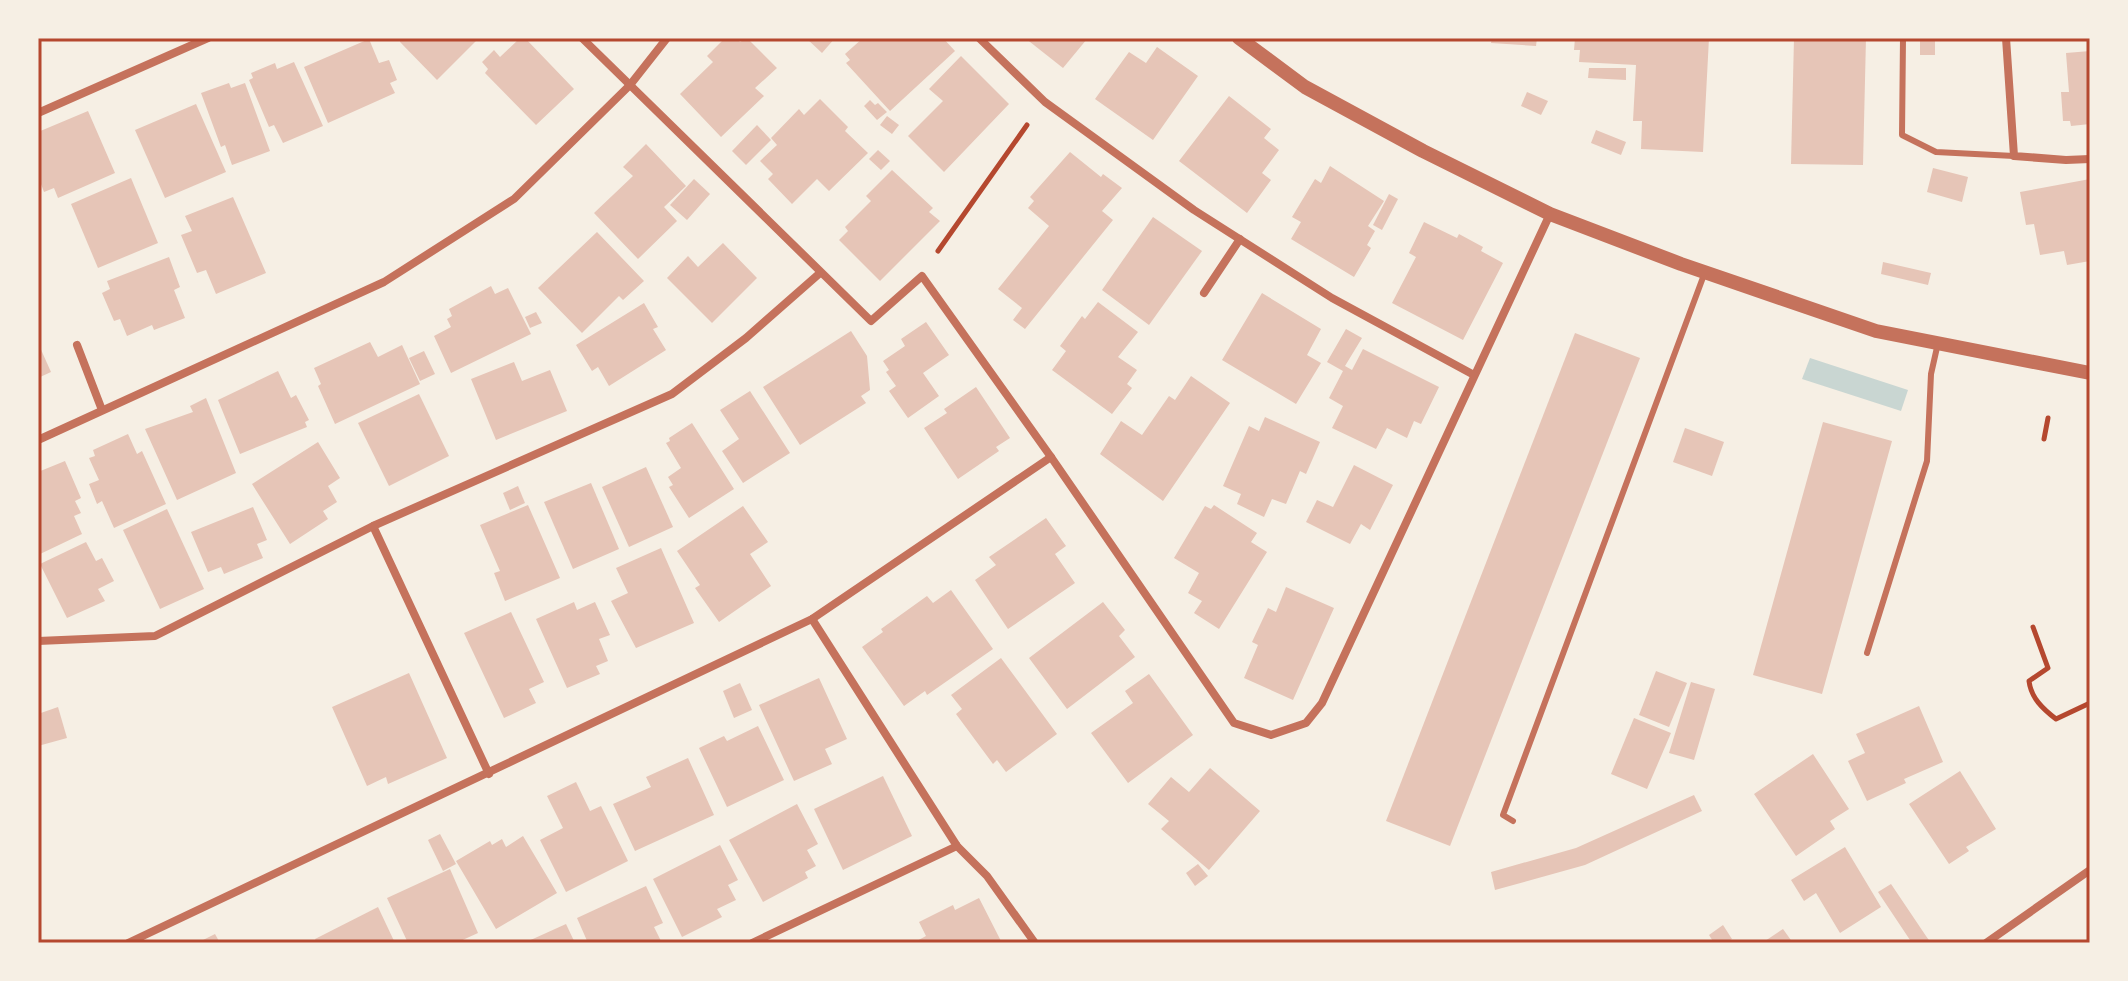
<svg xmlns="http://www.w3.org/2000/svg" width="2128" height="981" font-family="'Source Serif 4',serif">
	<style>
		.water { fill: #c9d6d2 }
		.building { fill: #e6c5b7 }
		.lines { fill: none; stroke-linecap: round; stroke-linejoin: round }
		.path { stroke: #b5482f; stroke-width: 5 }
		.service { stroke: #c5725c; stroke-width: 6 }
		.minor { stroke: #c5725c; stroke-width: 8 }
		.tertiary { stroke: #c5725c; stroke-width: 14 }
		.neatline { fill: none; stroke: #b5482f; stroke-width: 3 }
	</style>
	<rect width="100%" height="100%" fill="#f6efe4"/>
	<polygon class="water" points="1810,358 1908,390 1901,411 1802,379"/>
	<g class="building">
		<polygon points="400,38 479,38 437,80 400,42"/>
		<polygon points="520,38 525,38 574,89 536,125 485,73 488,69 482,62 494,50 500,57"/>
		<polygon points="725,38 737,38 740,42 747,38 777,68 755,88 764,96 721,137 680,94 713,62 707,56"/>
		<polygon points="806,38 835,38 822,53"/>
		<polygon points="863,38 943,38 955,51 890,111 846,63 850,60 845,54"/>
		<polygon points="1025,38 1085,38 1087,39 1063,68"/>
		<polygon points="1492,38 1537,38 1536,46 1491,43"/>
		<polygon points="1575,38 1709,38 1703,152 1641,149 1642,121 1633,121 1636,65 1579,62 1580,50 1574,50"/>
		<polygon points="1794,38 1866,38 1863,165 1791,164"/>
		<rect x="1920" y="38" width="15" height="17"/>
		<polygon points="369,39 379,63 389,60 397,80 390,83 395,93 328,123 304,67"/>
		<polygon points="1157,47 1198,76 1153,140 1095,99 1129,52 1146,63"/>
		<polygon points="2090,51 2090,124 2071,126 2070,121 2063,121 2061,92 2069,92 2066,53"/>
		<polygon points="961,56 1009,104 944,172 908,136 943,101 929,89"/>
		<polygon points="294,62 323,126 283,143 274,125 269,127 249,80 253,78 251,73 275,63 277,69"/>
		<polygon points="1589,68 1626,68 1626,80 1588,78"/>
		<polygon points="229,83 231,88 245,83 270,151 232,165 225,145 221,147 201,93"/>
		<polygon points="1527,92 1548,101 1541,115 1521,106"/>
		<polygon points="1229,96 1271,129 1264,138 1279,150 1262,173 1271,180 1247,213 1179,161"/>
		<polygon points="820,99 848,127 845,131 868,153 829,191 817,179 792,204 768,179 773,174 760,161 777,145 771,138 799,109 804,115"/>
		<polygon points="870,100 875,105 878,103 887,112 877,120 864,106"/>
		<polygon points="196,104 226,172 165,198 135,130"/>
		<polygon points="88,111 115,173 58,198 54,188 44,192 38,176 38,132"/>
		<polygon points="887,116 899,125 892,134 880,125"/>
		<polygon points="757,125 771,140 746,165 732,151"/>
		<polygon points="1596,130 1626,142 1621,155 1591,143"/>
		<polygon points="646,144 686,186 664,207 677,221 638,259 594,213 633,176 623,167"/>
		<polygon points="878,150 890,161 881,170 869,159"/>
		<polygon points="1070,152 1101,177 1103,174 1122,188 1102,211 1113,220 1025,329 1013,320 1022,308 998,289 1049,226 1028,208 1034,201 1030,197"/>
		<polygon points="1330,166 1384,201 1368,226 1375,231 1367,245 1371,248 1354,277 1291,239 1301,222 1292,217 1315,179 1321,183"/>
		<polygon points="1933,168 1968,177 1962,202 1927,192"/>
		<polygon points="892,170 933,208 929,212 940,221 880,281 839,240 848,231 845,227 871,201 866,196"/>
		<polygon points="131,178 158,243 98,268 71,204"/>
		<polygon points="694,179 710,194 687,220 670,205"/>
		<polygon points="2090,179 2090,261 2067,265 2064,251 2040,255 2034,224 2026,225 2020,192"/>
		<polygon points="1389,194 1398,199 1382,230 1373,225"/>
		<polygon points="233,197 266,273 216,294 206,270 197,273 181,235 192,231 185,216"/>
		<polygon points="1153,217 1202,251 1149,325 1102,290"/>
		<polygon points="1424,222 1457,238 1459,234 1483,247 1481,251 1503,263 1463,340 1392,303 1416,257 1409,253"/>
		<polygon points="597,232 644,281 623,300 619,296 582,333 538,288"/>
		<polygon points="723,243 757,278 712,323 667,278 688,256 698,267"/>
		<polygon points="169,257 180,287 174,290 185,318 154,330 152,325 127,336 120,319 114,321 102,293 110,289 107,281"/>
		<polygon points="1883,262 1931,273 1928,285 1881,274"/>
		<polygon points="491,286 495,294 508,288 531,334 451,373 434,336 451,327 447,319 452,316 449,309"/>
		<polygon points="1262,293 1321,329 1307,355 1321,363 1296,404 1222,360"/>
		<polygon points="1098,302 1138,332 1118,357 1137,370 1127,384 1132,388 1112,414 1052,370 1066,351 1060,346 1082,316 1085,319"/>
		<polygon points="644,303 658,327 653,329 666,350 609,386 598,367 592,371 576,345"/>
		<polygon points="536,312 542,323 530,328 525,317"/>
		<polygon points="926,322 949,355 923,373 939,396 908,418 889,391 896,386 886,372 889,370 883,361 905,346 901,339"/>
		<polygon points="1346,329 1362,338 1345,366 1352,370 1363,349 1439,387 1421,424 1414,421 1407,438 1387,428 1376,449 1332,428 1343,406 1329,398 1343,371 1327,362"/>
		<polygon points="851,331 867,356 870,390 861,396 866,403 800,445 763,387"/>
		<polygon points="1575,333 1640,358 1450,846 1386,821"/>
		<polygon points="370,342 378,357 402,345 420,384 335,424 318,386 321,384 314,368"/>
		<polygon points="38,343 51,372 38,378"/>
		<polygon points="424,351 435,374 420,381 409,358"/>
		<polygon points="514,362 522,381 550,370 567,411 496,440 471,379"/>
		<polygon points="278,371 291,398 296,395 309,420 305,422 307,427 240,454 218,400"/>
		<polygon points="1191,376 1230,403 1163,501 1100,454 1121,421 1142,435 1169,396 1175,400"/>
		<polygon points="976,387 1010,438 996,447 999,451 958,479 924,428 947,413 944,409"/>
		<polygon points="750,391 790,453 743,483 722,451 739,439 720,410"/>
		<polygon points="419,394 449,456 389,486 358,423"/>
		<polygon points="206,398 236,473 177,500 145,429 193,412 190,406"/>
		<polygon points="1265,417 1320,442 1306,474 1300,471 1286,504 1272,499 1264,517 1237,504 1241,494 1223,486 1249,426 1259,431"/>
		<polygon points="1823,422 1892,441 1822,694 1753,675"/>
		<polygon points="692,423 734,489 689,518 669,487 673,485 668,477 681,468 666,443 670,441 669,438"/>
		<polygon points="1685,428 1724,442 1712,476 1673,462"/>
		<polygon points="128,434 137,454 142,451 166,504 114,528 102,501 97,504 89,484 99,480 89,458 95,456 93,450"/>
		<polygon points="318,442 340,478 328,486 337,502 323,511 328,519 290,544 252,484"/>
		<polygon points="65,461 81,498 75,501 81,513 74,516 82,534 38,555 38,472"/>
		<polygon points="1354,465 1393,485 1370,530 1361,524 1350,544 1306,522 1317,500 1333,507"/>
		<polygon points="646,467 673,527 629,547 602,487"/>
		<polygon points="591,483 619,549 573,569 544,502"/>
		<polygon points="518,486 525,503 510,510 503,493"/>
		<polygon points="528,505 560,578 505,601 494,573 500,571 480,525"/>
		<polygon points="1214,505 1257,533 1251,542 1267,552 1219,629 1194,613 1202,601 1188,593 1199,573 1174,558 1205,506 1211,509"/>
		<polygon points="743,506 768,542 750,554 771,586 719,622 695,588 700,585 677,551"/>
		<polygon points="253,507 267,540 257,544 263,558 224,574 221,567 208,572 191,532"/>
		<polygon points="167,509 204,589 160,609 123,530"/>
		<polygon points="1046,518 1066,546 1055,554 1075,583 1008,629 975,580 996,565 989,557"/>
		<polygon points="86,542 96,561 102,558 114,581 98,589 105,601 67,618 40,564"/>
		<polygon points="661,548 694,623 636,648 611,601 628,593 616,568"/>
		<polygon points="1286,587 1334,608 1293,700 1244,678 1258,645 1252,642 1268,608 1276,612"/>
		<polygon points="951,590 993,649 927,695 925,691 904,706 862,647 883,632 881,629 927,596 933,603"/>
		<polygon points="574,602 577,610 595,602 610,635 599,639 608,661 596,666 600,674 567,688 536,619"/>
		<polygon points="1103,602 1125,630 1119,636 1135,657 1067,709 1029,658"/>
		<polygon points="511,612 544,682 529,689 536,703 504,718 464,633"/>
		<polygon points="1001,658 1057,734 1006,772 997,760 993,764 956,714 962,709 951,695"/>
		<polygon points="1656,671 1687,683 1669,727 1639,715"/>
		<polygon points="409,673 447,758 388,784 386,777 367,786 332,707"/>
		<polygon points="1149,674 1193,735 1128,783 1091,733 1133,703 1125,691"/>
		<polygon points="819,678 847,739 825,749 832,764 794,781 759,705"/>
		<polygon points="1691,682 1715,689 1694,760 1669,753"/>
		<polygon points="740,683 752,710 734,718 723,691"/>
		<polygon points="1919,706 1943,762 1904,779 1906,783 1867,801 1848,761 1865,753 1856,734"/>
		<polygon points="58,707 67,738 38,746 38,714"/>
		<polygon points="1634,718 1671,733 1647,789 1611,774"/>
		<polygon points="758,726 784,780 727,807 699,748 724,736 727,741"/>
		<polygon points="1813,754 1849,809 1830,821 1835,829 1796,856 1754,794"/>
		<polygon points="688,758 714,815 635,851 613,804 651,787 646,777"/>
		<polygon points="1210,768 1260,811 1209,870 1161,829 1169,821 1148,804 1171,777 1189,792"/>
		<polygon points="1960,771 1996,829 1966,847 1969,851 1949,864 1909,804"/>
		<polygon points="883,776 912,836 843,870 814,809"/>
		<polygon points="576,782 590,811 601,806 628,861 566,892 540,840 563,828 547,796"/>
		<polygon points="1694,795 1702,811 1585,865 1495,890 1491,872 1576,848"/>
		<polygon points="797,804 818,844 807,850 816,866 805,872 808,878 763,902 729,840"/>
		<polygon points="440,834 456,864 443,871 428,840"/>
		<polygon points="523,836 557,893 496,929 456,861 490,841 492,845 502,839 506,847"/>
		<polygon points="720,845 738,880 728,885 736,900 717,909 722,917 682,937 653,879"/>
		<polygon points="1845,847 1881,907 1840,933 1816,893 1804,901 1791,880"/>
		<polygon points="1198,864 1208,876 1195,886 1186,873"/>
		<polygon points="450,869 478,933 456,943 408,943 387,898"/>
		<polygon points="1891,884 1926,936 1931,943 1912,943 1878,892"/>
		<polygon points="646,886 663,923 654,927 662,943 588,943 577,918"/>
		<polygon points="979,898 1002,943 913,943 926,936 919,922 953,905 955,910"/>
		<polygon points="378,907 395,943 317,943 315,939"/>
		<polygon points="566,924 575,943 524,943"/>
		<polygon points="1723,925 1732,939 1725,943 1714,943 1709,935"/>
		<polygon points="1783,929 1793,943 1762,943"/>
		<polygon points="215,934 220,943 197,943"/>
	</g>
	<g class="lines">
		<g class="path">
			<polyline points="938,251 1027,125"/>
			<polyline points="2044,439 2048,418"/>
			<path d="M2033 627 2048 668 2029 681C2031 698 2043 709 2056 719L2090 703"/>
		</g>
		<g class="service">
			<polyline points="1903,38 1902,135 1936,152 2014,156"/>
			<polyline points="1867,653 1927,461 1931,374 1938,343"/>
			<polyline points="1513,821 1503,815 1705,272"/>
		</g>
		<g class="minor">
			<polyline points="582,38 871,321 922,276 1051,457 1234,723 1271,735 1306,723 1322,703 1550,214"/>
			<polyline points="979,38 1045,102 1194,210 1332,298 1474,375"/>
			<polyline points="2006,38 2014,156 2066,160 2090,159"/>
			<polyline points="38,113 208,38"/>
			<polyline points="1204,293 1240,239"/>
			<polyline points="77,345 102,410"/>
			<polyline points="38,440 384,282 514,199 630,85 667,38"/>
			<polyline points="373,526 489,774"/>
			<polyline points="812,619 957,846 987,876 1035,943"/>
			<polyline points="38,641 155,636 373,526 672,394 746,338 820,273"/>
			<polyline points="128,943 812,619 1051,457"/>
			<polyline points="752,943 957,846"/>
			<polyline points="1986,943 2090,870"/>
		</g>
		<polyline class="tertiary" points="1239,38 1305,87 1423,151 1550,214 1681,264 1876,331 2090,373"/>
	</g>
	<rect width="2128" height="981" fill="none" stroke="#f6efe4" stroke-width="80"/>
	<rect x="40" y="40" width="2048" height="901" class="neatline"/>
</svg>
